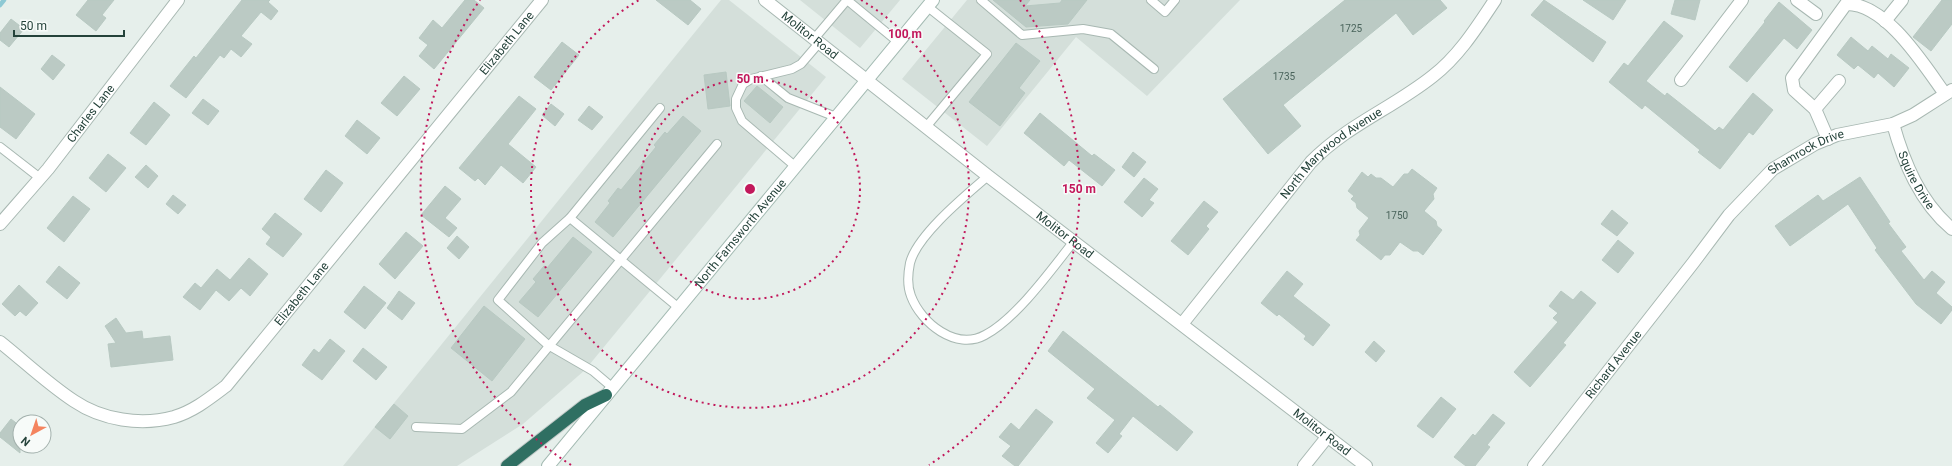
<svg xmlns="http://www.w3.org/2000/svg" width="1952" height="466" font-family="Roboto,sans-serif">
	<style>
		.built { fill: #d4dfda }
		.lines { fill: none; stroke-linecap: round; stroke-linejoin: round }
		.stream { stroke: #8ec9d4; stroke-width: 4.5 }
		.building { fill: #bbcac4; stroke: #b8c9c2 }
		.service-casing { stroke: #a8b8b2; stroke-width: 10 }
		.minor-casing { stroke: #a8b8b2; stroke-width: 14 }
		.tertiary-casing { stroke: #a8b8b2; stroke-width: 14 }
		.secondary-casing { stroke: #a4bbb3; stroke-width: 14 }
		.motorway-casing { stroke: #c2cac8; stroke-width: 14 }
		.service { stroke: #fff; stroke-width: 8 }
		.minor { stroke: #fff; stroke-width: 12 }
		.tertiary { stroke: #fff; stroke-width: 12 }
		.secondary { stroke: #fff; stroke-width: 12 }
		.motorway { stroke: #2f6f62; stroke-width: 12 }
		.ring { fill: none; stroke: #c2185b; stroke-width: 2; stroke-dasharray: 2 4 }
		.labels { text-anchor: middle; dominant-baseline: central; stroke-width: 3; stroke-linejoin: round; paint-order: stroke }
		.number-label { font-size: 10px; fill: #4a645c }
		.street-label { font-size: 12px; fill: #24423a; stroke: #f7fbf9 }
		.centre { fill: #c2185b; stroke: #f7fbf9; stroke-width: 2 }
		.ring-label { font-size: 12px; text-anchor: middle; font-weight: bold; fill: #c2185b; stroke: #f7fbf9; stroke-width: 3; stroke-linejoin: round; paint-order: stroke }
	</style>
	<rect width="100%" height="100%" fill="#e6efeb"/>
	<g class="built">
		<polygon points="721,0 729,0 826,77 585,370 523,424 457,466 343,466"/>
		<polygon points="800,0 900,0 860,48"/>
		<polygon points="967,0 1240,0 1147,96 1076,37 987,146 902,79"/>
	</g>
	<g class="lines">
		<polyline class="stream" points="0,5 4,0"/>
	</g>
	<g class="building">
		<polygon points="88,0 114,0 102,15 106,18 96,31 76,15"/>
		<polygon points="242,0 270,0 268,2 278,11 271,20 261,12 241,36 252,44 241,57 231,49 224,58 220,55 186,98 170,86 194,56 196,58"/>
		<polygon points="465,0 474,0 484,8 434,69 419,56 428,45 419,38 433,20 442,28"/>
		<polygon points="656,0 690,0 701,9 688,25"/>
		<polygon points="993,0 1030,0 1025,6 1060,3 1062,0 1087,0 1068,24 1026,27"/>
		<polygon points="1345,0 1440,0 1447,8 1413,35 1396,13 1283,105 1301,126 1268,154 1223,99"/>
		<polygon points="1544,0 1606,42 1593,62 1531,15"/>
		<polygon points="1583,0 1626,0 1613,20"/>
		<polygon points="1675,0 1700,0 1695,20 1671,14"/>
		<polygon points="1942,0 1952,0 1952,24 1931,51 1913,37"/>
		<polygon points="1779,2 1812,30 1797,49 1784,38 1747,82 1729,67 1765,22 1764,21"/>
		<polygon points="11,19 24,29 9,47 0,40 0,33"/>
		<polygon points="1664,21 1683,36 1646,81 1665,96 1667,93 1715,131 1719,127 1723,130 1753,93 1773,110 1753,135 1749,132 1720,169 1698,152 1700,150 1645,105 1642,109 1609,82 1624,63 1628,66"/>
		<polygon points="1851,37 1868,51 1872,46 1888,59 1891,54 1909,68 1894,87 1878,73 1874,78 1858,65 1854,69 1837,55"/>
		<polygon points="562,42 579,55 551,90 534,77"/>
		<polygon points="1016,43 1040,61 1019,88 1025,93 1000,126 969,102"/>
		<polygon points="52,55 65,65 53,80 41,69"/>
		<polygon points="726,72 730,106 708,109 704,75"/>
		<polygon points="404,76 420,89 397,116 381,103"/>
		<polygon points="757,86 783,107 770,123 744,101"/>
		<polygon points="0,87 35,114 16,139 0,127"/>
		<polygon points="519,96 536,109 508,144 536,167 523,183 501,165 485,185 478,178 475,181 459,168"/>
		<polygon points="203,99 219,111 208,125 192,113"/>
		<polygon points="154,102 170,115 146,145 130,133"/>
		<polygon points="551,104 564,114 555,126 542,115"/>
		<polygon points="589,106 603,117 592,130 578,120"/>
		<polygon points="1040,113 1092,156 1094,154 1115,170 1102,186 1069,160 1064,166 1024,133"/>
		<polygon points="683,116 701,131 613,237 595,222 610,203 608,201 618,188 621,190 656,147 654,145 665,132 667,134"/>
		<polygon points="357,120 380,138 367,154 345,136"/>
		<polygon points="1133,152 1146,162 1134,177 1122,167"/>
		<polygon points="108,154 126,168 106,192 89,178"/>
		<polygon points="146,165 158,176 148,188 135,177"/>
		<polygon points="1412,169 1437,188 1433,194 1434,199 1424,211 1436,221 1437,226 1442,230 1423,255 1418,251 1413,251 1400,242 1390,255 1385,255 1381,260 1356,240 1360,235 1359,231 1369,218 1357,208 1356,203 1351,199 1354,196 1348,191 1362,172 1368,177 1371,174 1376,178 1381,178 1393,187 1404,174 1408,174"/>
		<polygon points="326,170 343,183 321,212 304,199"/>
		<polygon points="1860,177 1890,222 1888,223 1906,247 1901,251 1924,280 1932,271 1945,282 1936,293 1952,307 1952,310 1941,324 1916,304 1875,250 1877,248 1848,204 1790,246 1775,226 1818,195 1823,201"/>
		<polygon points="1144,178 1158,189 1149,200 1154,203 1142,217 1124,202"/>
		<polygon points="445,186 461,199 445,218 457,228 449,237 421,215"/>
		<polygon points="173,195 186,205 178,214 166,204"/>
		<polygon points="73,196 90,209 64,242 47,228"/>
		<polygon points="1204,201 1218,212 1206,226 1209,229 1188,255 1171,241"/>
		<polygon points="1612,210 1628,223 1617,236 1601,224"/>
		<polygon points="275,213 302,234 283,257 266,244 271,237 262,229"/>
		<polygon points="406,232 423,246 395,279 379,264"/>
		<polygon points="457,236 469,247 459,259 447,248"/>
		<polygon points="573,237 592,252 538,317 519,302 536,282 533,279 544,266 547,268"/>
		<polygon points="1618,240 1634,253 1618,273 1602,260"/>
		<polygon points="249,258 268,274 250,296 241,288 229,301 216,290 200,310 183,297 195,283 201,288 217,269 230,280"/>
		<polygon points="59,266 80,283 67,299 46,282"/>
		<polygon points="1287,271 1303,284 1293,296 1330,325 1313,346 1304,339 1306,336 1279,314 1277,316 1261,303"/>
		<polygon points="19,285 38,303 26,316 20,311 15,316 2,304"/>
		<polygon points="364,286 386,303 365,329 344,312"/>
		<polygon points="399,291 415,303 402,320 387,308"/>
		<polygon points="1561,291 1573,300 1581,291 1596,303 1563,343 1566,345 1530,387 1514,372 1558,322 1553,318 1558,313 1549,306"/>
		<polygon points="484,306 525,339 492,381 451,348"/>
		<polygon points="116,318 126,333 142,331 143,339 170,336 173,360 111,367 108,344 116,343 105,326"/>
		<polygon points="1063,331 1158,407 1160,405 1193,432 1177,451 1133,416 1119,434 1122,436 1108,453 1096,443 1115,420 1087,398 1095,389 1048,351"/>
		<polygon points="330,339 345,351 322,380 302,365 314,349 319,353"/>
		<polygon points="1374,341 1385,351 1376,362 1365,352"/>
		<polygon points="363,348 387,367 376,380 353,361"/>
		<polygon points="1441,397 1456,409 1433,438 1417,426"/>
		<polygon points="394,404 408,416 390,439 375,427"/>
		<polygon points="1036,409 1053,422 1018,466 1015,466 1002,456 1011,446 999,437 1011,423 1019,430"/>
		<polygon points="1493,414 1505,423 1487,445 1490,447 1475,466 1466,466 1454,457 1473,434 1475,436"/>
		<polygon points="11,419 20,426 20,453 0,437 0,433"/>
	</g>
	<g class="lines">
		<defs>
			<g id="service">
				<polyline points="847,0 898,42"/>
				<polyline points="981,0 1022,35 1083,29 1111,34 1154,69"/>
				<polyline points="1151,0 1165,12 1175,0"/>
				<polyline points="814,39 847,0"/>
				<polyline points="761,76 788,98 836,117"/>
				<polyline points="926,127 987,54 928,7"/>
				<polyline points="0,147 40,178"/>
				<polyline points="796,167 742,121 736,108 736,99 743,84 751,79 792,69 801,64 819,43"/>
				<path d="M988 176C966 195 917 235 910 263 908 273 907 286 911 296 921 323 956 351 985 335 1016 319 1052 269 1074 241"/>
				<polyline points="570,218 679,308"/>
				<polyline points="613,388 593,371 548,345 498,300 542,243 570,218 660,108"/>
				<polyline points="416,427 462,429 511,392 717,144"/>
			</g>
			<g id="minor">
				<polyline points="1797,0 1816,14"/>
				<polyline points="1885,21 1902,0"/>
				<polyline points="1681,80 1742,0"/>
				<polyline points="1815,109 1839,81"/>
				<path id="s1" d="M1893 124C1904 163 1920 202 1952 229"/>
				<path d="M1828 139 1815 109 1794 90 1792 78 1846 4C1886 3 1924 65 1945 94"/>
				<path id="s2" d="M0 224 48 169 178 0"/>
				<path id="s3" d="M1182 324 1311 162C1347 125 1393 108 1433 76 1459 56 1477 27 1495 0"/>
				<path id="s4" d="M0 342C24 361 48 384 74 401 102 420 141 426 174 417 194 411 210 398 226 386L542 0"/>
				<polyline points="1304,466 1328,436"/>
				<path id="s5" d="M1534 466 1693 263 1729 215 1773 169 1815 144 1837 135 1893 124 1913 115 1952 90"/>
			</g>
			<g id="tertiary">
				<path id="s6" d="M765 0 988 176 1366 466"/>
			</g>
			<g id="secondary">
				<path id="s7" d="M548 466 933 0"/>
			</g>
			<polyline id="motorway" points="507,466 585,405 606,395"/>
		</defs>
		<use href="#service" class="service-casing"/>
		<use href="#minor" class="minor-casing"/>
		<use href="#tertiary" class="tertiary-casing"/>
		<use href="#secondary" class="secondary-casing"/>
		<use href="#motorway" class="motorway-casing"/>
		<use href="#service" class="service"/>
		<use href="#minor" class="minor"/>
		<use href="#tertiary" class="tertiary"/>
		<use href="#secondary" class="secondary"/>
		<use href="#motorway" class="motorway"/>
	</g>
	<g class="ring">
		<circle cx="750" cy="189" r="110"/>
		<path d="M861 0A219 219 0 1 1 639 0"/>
		<path d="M571 465A329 329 0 0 1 480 0M1020 0A329 329 0 0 1 929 465"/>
	</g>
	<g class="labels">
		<g class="number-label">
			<text x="1351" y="28">1725</text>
			<text x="1284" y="76">1735</text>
			<text x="1397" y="215">1750</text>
		</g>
		<g class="street-label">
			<text stroke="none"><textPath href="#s6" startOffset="57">Molitor Road</textPath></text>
			<text stroke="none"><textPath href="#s4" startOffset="703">Elizabeth Lane</textPath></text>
			<text stroke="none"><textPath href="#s2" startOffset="143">Charles Lane</textPath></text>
			<text stroke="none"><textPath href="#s5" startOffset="419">Shamrock Drive</textPath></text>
			<text stroke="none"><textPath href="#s3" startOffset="228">North Marywood Avenue</textPath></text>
			<text stroke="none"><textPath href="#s1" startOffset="61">Squire Drive</textPath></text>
			<text stroke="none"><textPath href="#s7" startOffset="302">North Farnsworth Avenue</textPath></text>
			<text stroke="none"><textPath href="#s6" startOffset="381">Molitor Road</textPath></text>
			<text stroke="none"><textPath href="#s4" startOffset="379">Elizabeth Lane</textPath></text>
			<text stroke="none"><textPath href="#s5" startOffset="129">Richard Avenue</textPath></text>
			<text stroke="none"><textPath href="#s6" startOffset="705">Molitor Road</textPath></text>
		</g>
	</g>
	<circle cx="750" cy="189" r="6" class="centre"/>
	<g class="ring-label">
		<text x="905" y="38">100 m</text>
		<text x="750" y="83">50 m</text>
		<text x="1079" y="193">150 m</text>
	</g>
	<g transform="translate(32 434) rotate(220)"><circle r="19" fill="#f7fbf9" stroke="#a3b1ad"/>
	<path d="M0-3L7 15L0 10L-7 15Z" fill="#f4845f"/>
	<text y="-6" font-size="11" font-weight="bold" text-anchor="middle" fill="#24423a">N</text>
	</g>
	<path d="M14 30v6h110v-6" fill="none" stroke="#24423a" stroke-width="2"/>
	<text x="20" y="30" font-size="12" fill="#24423a" stroke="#f7fbf9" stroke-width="3" paint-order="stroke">50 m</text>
</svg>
